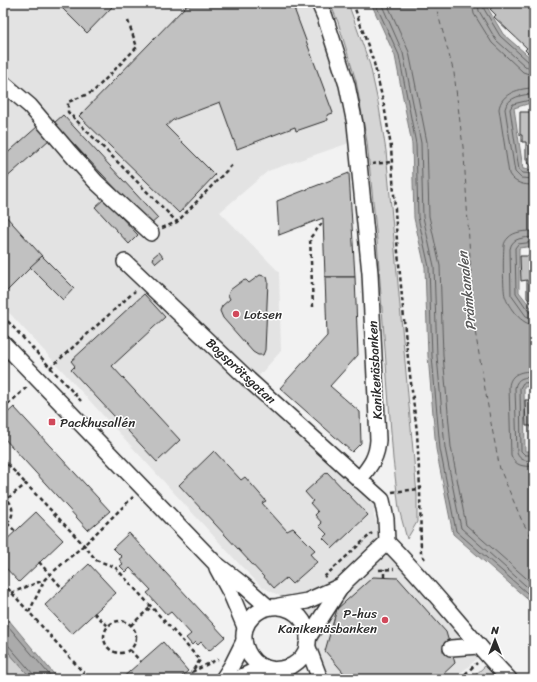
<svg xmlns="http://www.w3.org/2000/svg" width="537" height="682" font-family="Sriracha,sans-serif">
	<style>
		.built { fill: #e3e3e3 }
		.green { fill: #d5d5d5; stroke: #808080 }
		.water { fill: #ababab; stroke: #787878 }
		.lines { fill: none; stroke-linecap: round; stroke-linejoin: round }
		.shore { stroke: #5e5e5e; stroke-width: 1 }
		.ferry { stroke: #585858; stroke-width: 1; stroke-dasharray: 5 4; stroke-linecap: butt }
		.building { fill: #c1c1c1; stroke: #2b2b2b }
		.minor-casing { stroke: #2b2b2b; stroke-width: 18 }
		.path { stroke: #2b2b2b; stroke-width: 2.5; stroke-dasharray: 4 3; stroke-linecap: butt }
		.minor { stroke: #fff; stroke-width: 15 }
		.poi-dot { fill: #d1495b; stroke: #fff; stroke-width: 1.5 }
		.labels { text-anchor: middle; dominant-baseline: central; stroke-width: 3; stroke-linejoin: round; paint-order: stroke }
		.poi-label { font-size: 13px; fill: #2b2b2b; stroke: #fff; text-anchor: start }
		.street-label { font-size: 13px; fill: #2b2b2b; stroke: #fff }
		.water-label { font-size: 14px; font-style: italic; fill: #585858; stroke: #fff }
	</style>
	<rect width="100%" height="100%" fill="#f2f2f2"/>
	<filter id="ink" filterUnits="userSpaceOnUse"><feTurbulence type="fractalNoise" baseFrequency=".025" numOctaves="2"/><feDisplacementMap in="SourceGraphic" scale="8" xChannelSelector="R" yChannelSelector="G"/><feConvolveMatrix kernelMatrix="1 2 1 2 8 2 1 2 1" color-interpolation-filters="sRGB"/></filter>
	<g filter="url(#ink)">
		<polygon class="built" points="3,3 310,3 341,85 352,142 268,171 220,212 279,272 281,351 256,379 373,481 374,516 390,553 480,656 454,679 327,679 304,608 262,587 241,566 3,306"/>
		<g class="green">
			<polygon points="330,3 348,3 370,65 379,107 386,151 417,495 417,522 407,539 399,509 393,459 377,240 367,142 356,81 338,22"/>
			<polygon points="3,646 32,679 3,679"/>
			<polygon points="485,666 498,679 471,679"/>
		</g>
		<g class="water">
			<polygon points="371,3 486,3 487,7 503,34 532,59 534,57 534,102 514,108 523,169 534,170 534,246 519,248 519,292 534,311 534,386 524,387 525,451 534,451 534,605 453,534 436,449 428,356 425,267 414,218 412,144 395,56"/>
			<polygon points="3,613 58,679 32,679 3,646"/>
		</g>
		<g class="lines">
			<g class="shore">
				<polyline points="375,3 399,55 416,144 418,217 429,267 432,356 440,449 456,531 534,599"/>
				<polyline points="381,3 403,53 421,143 423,217 434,266 437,356 445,448 461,528 534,593"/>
				<polyline points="387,3 409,52 427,142 429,216 440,266 443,355 451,447 466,525 534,585"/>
				<polyline points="472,3 474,14 492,43 523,72 529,74 534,74"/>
				<polyline points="478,3 479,11 496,40 525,66 530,68 534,68"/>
				<polyline points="483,3 484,9 500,36 529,62 534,63"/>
				<path d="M534 88C520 88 501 93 499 109L509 174C515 184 524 185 534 185"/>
				<path d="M534 94C524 94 507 97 505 109L515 172 521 178 534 179"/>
				<polyline points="534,99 513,104 510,109 519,170 523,173 534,174"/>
				<path d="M534 231C526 231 514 231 508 238 506 240 504 243 504 246 503 255 503 289 505 296 508 307 522 325 534 325"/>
				<path d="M534 237C524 238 512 237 510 249L511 295 526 316 534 319"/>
				<polyline points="534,242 518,244 515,248 516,293 529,312 534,314"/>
				<path d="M534 371C522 371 510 373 509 387L511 455C515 466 523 467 534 466"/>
				<path d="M534 377C525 377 517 377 515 388L517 453C520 461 526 461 534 460"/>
				<polyline points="534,382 523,383 520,388 521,451 525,455 534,455"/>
				<polyline points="3,620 53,679"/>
				<polyline points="3,644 8,645 34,675 35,679"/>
			</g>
			<polyline class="ferry" points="435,3 454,73 464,155 474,325 490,418 500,469 522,521 534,541"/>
		</g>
		<g class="building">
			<polygon points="57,3 107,3 112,7 87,33"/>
			<polygon points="196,3 292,3 333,113 327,115 328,120 296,131 295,127 237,149 220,102 173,120 166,126 215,175 179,213 79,116 186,6"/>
			<polygon points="497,3 534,3 534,52 531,56 525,50 527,48 494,17 496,15 490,9"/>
			<polygon points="520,112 534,112 534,165 532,167 526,160 526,142 522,142 522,135 520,135"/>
			<polygon points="63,115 158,218 150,225 54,123"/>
			<polygon points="38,126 50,139 3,181 3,157"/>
			<polygon points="349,173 355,277 325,277 323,218 279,235 277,201"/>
			<polygon points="104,199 138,235 129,244 95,207"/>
			<polygon points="3,213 42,256 5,293 3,291"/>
			<polygon points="159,252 163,257 156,263 152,258"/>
			<polygon points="42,256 74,288 63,300 30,267"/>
			<polygon points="520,256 534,256 533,305 527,298 527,280 521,281"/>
			<polygon points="260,275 267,277 268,281 265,350 263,355 258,355 253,352 223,318 220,311 222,306 230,299 228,295 230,290 242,281 246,280 249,283"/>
			<polygon points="325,277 355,277 358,355 330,386 360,412 361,443 352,452 280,388 327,336"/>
			<polygon points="144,294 165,317 112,366 180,440 157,462 71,370 75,366 71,361"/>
			<polygon points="525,400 534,400 534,447 532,446 531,426 526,426"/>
			<polygon points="14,407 110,511 88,530 3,437 3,417"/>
			<polygon points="214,451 241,480 245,477 266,501 262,503 287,531 293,528 315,550 310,554 317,562 292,584 286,578 274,588 179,485"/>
			<polygon points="327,472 368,515 333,548 323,538 327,534 319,526 322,523 315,515 318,512 310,503 313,501 305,492"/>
			<polygon points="36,512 63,540 19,582 3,565 3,543"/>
			<polygon points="129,533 225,637 209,651 201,642 198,645 195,642 192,645 186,638 191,634 171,612 167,615 147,593 151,590 130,568 126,572 120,566 123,564 119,559 122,557 113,548"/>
			<polygon points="89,564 116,593 72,634 45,605"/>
			<polygon points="373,577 398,578 446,632 455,663 438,679 349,679 325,651 337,609"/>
			<polygon points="163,642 188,671 179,679 121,679"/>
		</g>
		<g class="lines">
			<defs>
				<g id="minor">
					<path d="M319 3 325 17 347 85 355 124 370 273 378 440C377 458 370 466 359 480"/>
					<polyline points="3,83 30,106 70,153 96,182 151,233"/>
					<path d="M125 262 249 380 382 500 386 519 387 542C430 585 467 635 509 679"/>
					<polyline points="3,343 215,563 242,584 268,607"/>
					<polyline points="217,568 231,594 245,627"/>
					<polyline points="279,606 307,601 343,585"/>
					<polyline points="308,638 343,584 387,542"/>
					<polyline points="307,645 320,679"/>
					<polyline points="451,648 479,646"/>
					<path d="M272 670C279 669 286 669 293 665 324 646 304 599 267 608 258 610 253 615 248 622 239 637 246 656 259 665 263 668 267 668 271 669 276 671 282 676 287 679"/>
					<polyline points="223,679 232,665 244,641"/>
					<polyline points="237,679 263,667"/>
				</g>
			</defs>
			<use href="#minor" class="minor-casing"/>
			<g class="path">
				<polyline points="353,3 374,63 384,105 391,147 397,241 406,342 417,432 420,489 421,554 425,559"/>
				<polyline points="128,21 137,47 93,92 68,102 68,112 177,222"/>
				<polyline points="372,164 392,162"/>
				<polyline points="162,228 177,222 232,165"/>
				<polyline points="313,307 310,238 323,222"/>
				<polyline points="3,316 81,401"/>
				<polyline points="50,368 135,291"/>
				<polyline points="3,409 28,386"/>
				<polyline points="3,459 26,484"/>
				<polyline points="392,492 420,489"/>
				<path d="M3 496C14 502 17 519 3 525"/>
				<polyline points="8,498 26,484 84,545 96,560 115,567 200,660 191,673"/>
				<polyline points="7,523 15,531"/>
				<polyline points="39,562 63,589"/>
				<polyline points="379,570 394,569"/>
				<polyline points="324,577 372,533"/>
				<polyline points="384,577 384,569"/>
				<polyline points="3,583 89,679"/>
				<polyline points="11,593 44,580"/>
				<polyline points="29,612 45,579 84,545 133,497"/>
				<polyline points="94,613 108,626"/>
				<circle cx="120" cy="637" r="16"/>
				<polyline points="131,625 151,607"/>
				<polyline points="130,650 141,662"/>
				<polyline points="192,672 218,659"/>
				<polyline points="460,679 477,663"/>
			</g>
			<use href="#minor" class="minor"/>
		</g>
	</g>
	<g class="poi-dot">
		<circle cx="236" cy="314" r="4"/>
		<rect x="48" y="418" width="8" height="8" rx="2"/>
		<circle cx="385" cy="620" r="4"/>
	</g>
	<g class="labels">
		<g class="poi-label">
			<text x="244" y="314">Lotsen</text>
			<text x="60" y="422">Packhusallén</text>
			<text x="377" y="613" text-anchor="end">P-hus<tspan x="377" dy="15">Kanikenäsbanken</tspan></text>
		</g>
		<g class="street-label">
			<text transform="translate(375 370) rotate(-93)">Kanikenäsbanken</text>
			<text transform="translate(241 371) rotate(43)">Bogsprötsgatan</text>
		</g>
		<g class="water-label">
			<text transform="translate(467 291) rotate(-96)">Pråmkanalen</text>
		</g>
	</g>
	<rect width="537" height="682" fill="none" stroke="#fff" stroke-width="16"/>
	<rect x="8" y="8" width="521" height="666" fill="none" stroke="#2b2b2b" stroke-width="1.5" filter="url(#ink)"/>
	<g transform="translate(495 640)" stroke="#ffffff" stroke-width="3" paint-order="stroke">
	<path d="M0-3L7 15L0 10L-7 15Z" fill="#2b2b2b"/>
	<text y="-6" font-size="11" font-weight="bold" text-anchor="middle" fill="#2b2b2b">N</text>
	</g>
</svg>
